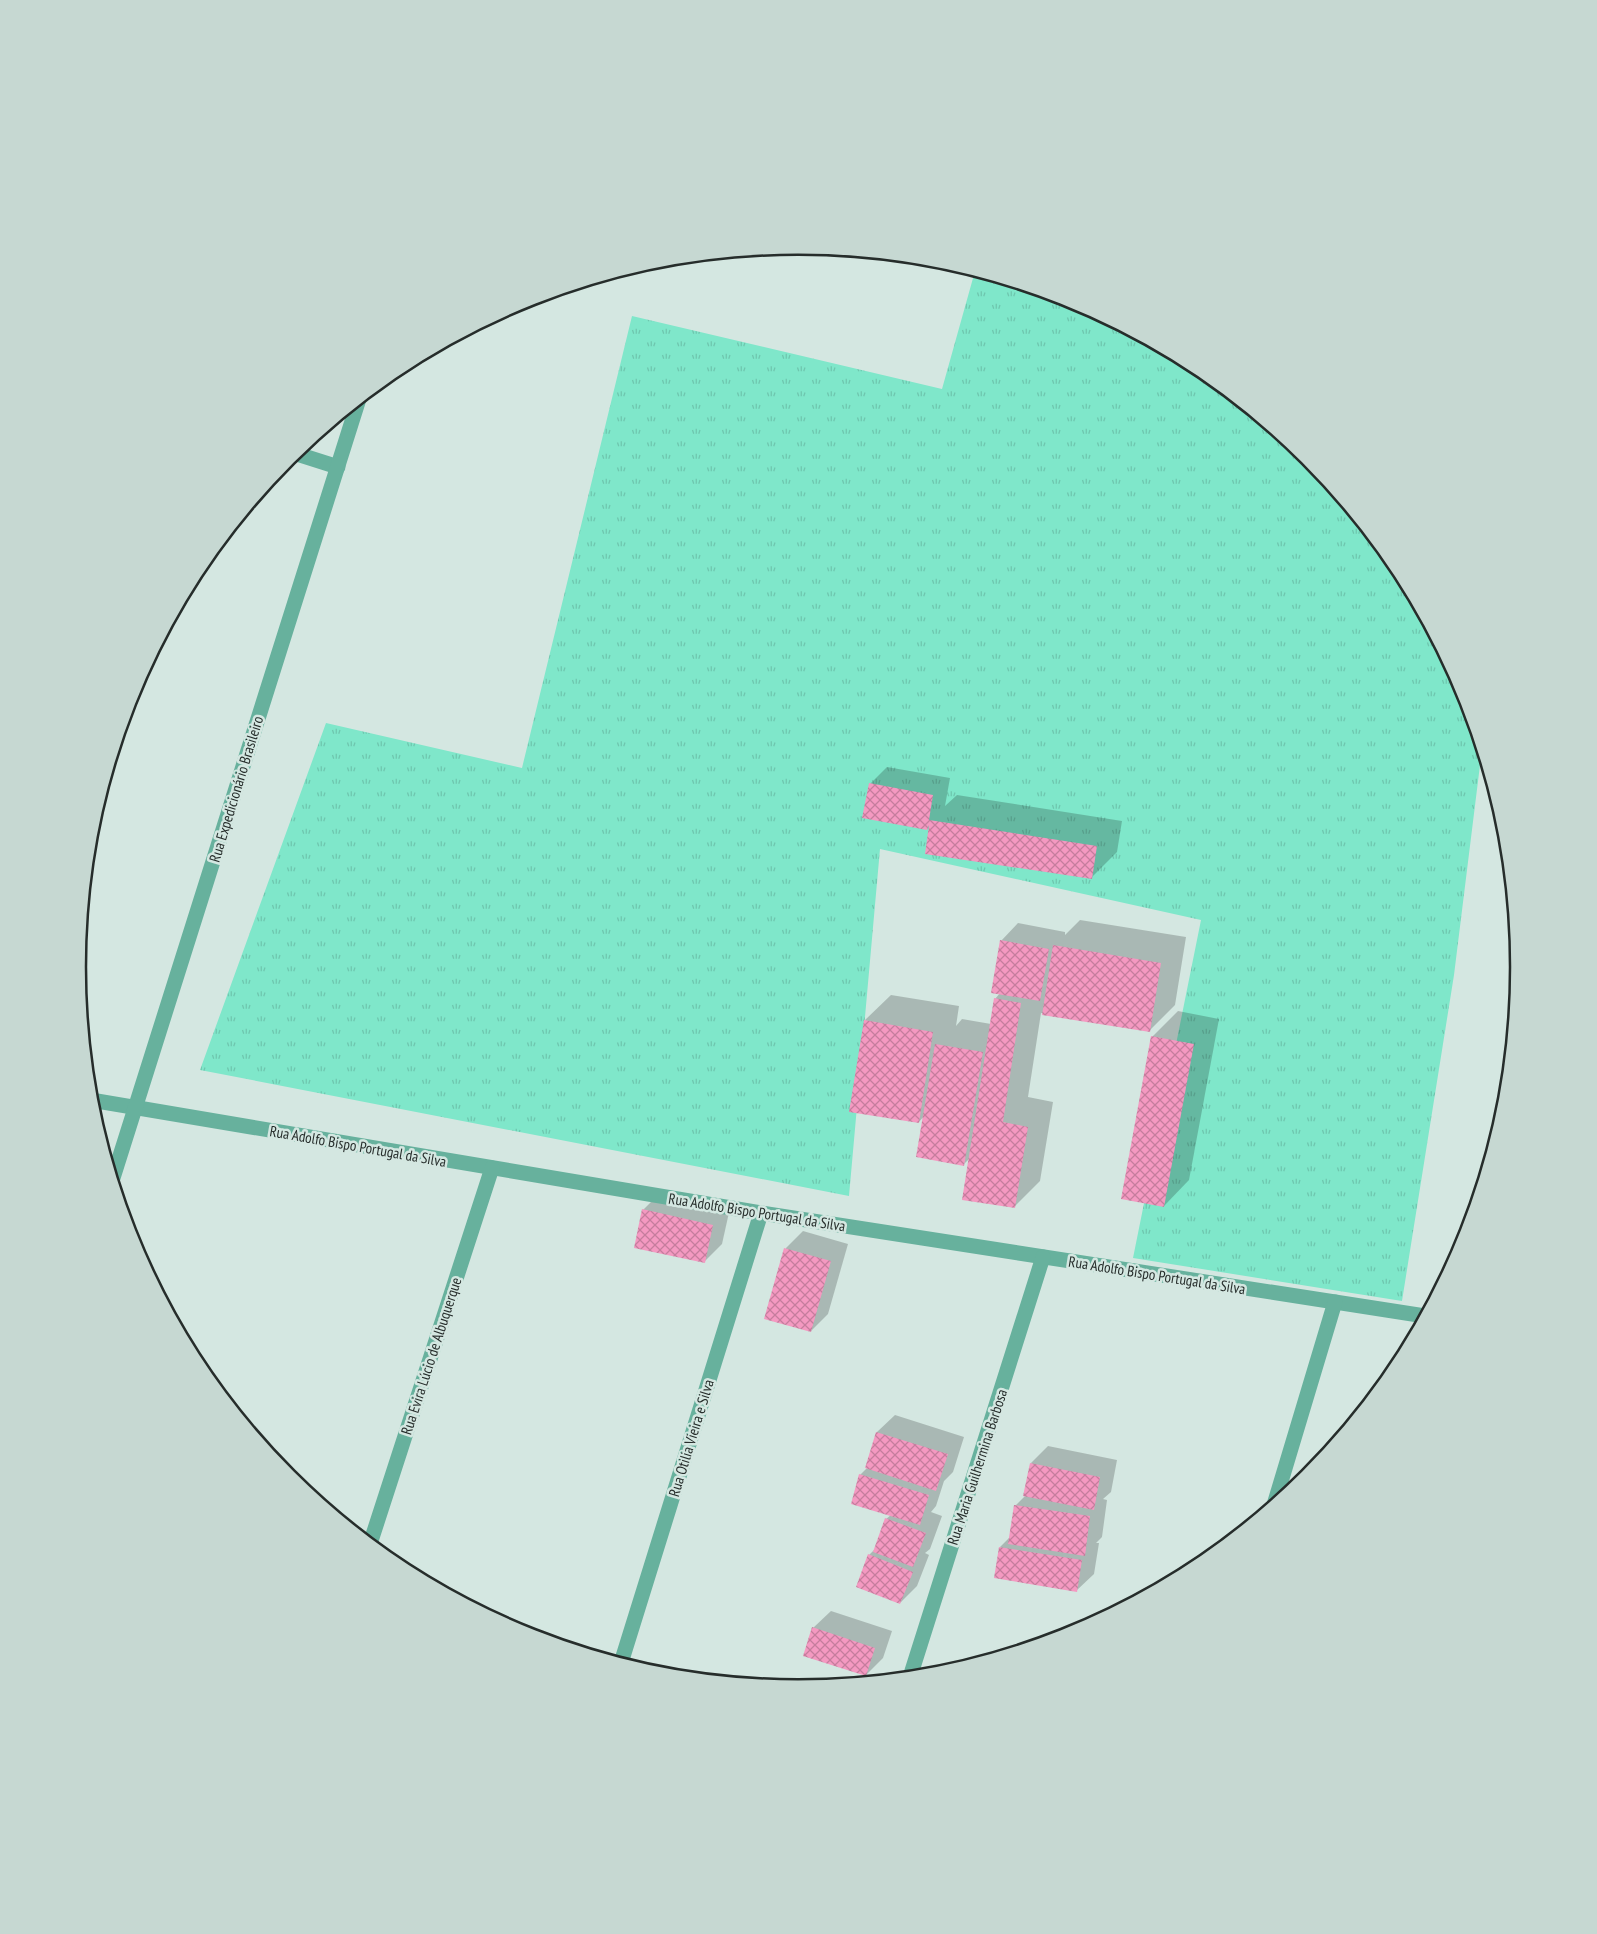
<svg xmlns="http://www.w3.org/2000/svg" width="1597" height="1934" font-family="'PT Sans Narrow',sans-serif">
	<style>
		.park { fill: url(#park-tufts) }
		.shadow { fill: #0003 }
		.building { fill: url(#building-cross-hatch) }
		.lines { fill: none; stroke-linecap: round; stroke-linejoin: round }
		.minor { stroke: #67b19d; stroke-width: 15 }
		.labels { text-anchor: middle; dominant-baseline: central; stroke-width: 5; stroke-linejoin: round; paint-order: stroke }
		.street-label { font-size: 15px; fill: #262d2b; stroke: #d4e7e1 }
		.rim { fill: none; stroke: #262d2b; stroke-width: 2.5 }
	</style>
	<defs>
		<pattern id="park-tufts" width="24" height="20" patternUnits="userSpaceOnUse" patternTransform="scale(1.25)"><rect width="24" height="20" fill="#7fe7ca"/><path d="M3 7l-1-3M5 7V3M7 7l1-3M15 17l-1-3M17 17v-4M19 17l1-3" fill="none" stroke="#6ec6ae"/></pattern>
		<pattern id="building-cross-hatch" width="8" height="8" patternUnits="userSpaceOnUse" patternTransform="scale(1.25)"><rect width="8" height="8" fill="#f499c1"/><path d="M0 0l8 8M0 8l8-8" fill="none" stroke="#c57d9d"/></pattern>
	</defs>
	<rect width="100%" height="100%" fill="#d4e7e1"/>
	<polygon class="park" points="975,271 1075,301 1199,368 1309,457 1398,567 1465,691 1482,749 1454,975 1402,1301 1133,1258 1201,920 880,849 849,1196 200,1070 326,723 522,768 632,316 942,389"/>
	<g class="shadow">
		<polygon points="887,767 950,778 945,806 957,795 1122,821 1117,852 1091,878 930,826 927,829 870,784"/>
		<polygon points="1080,920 1186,937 1175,1005 1149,1031 1041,1013 1028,1097 1053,1102 1040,1181 1014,1207 970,1158 964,1164 924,1116 919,1122 865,1020 891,995 959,1006 956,1026 962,1019 991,1024 995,999 1000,993 1001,941 1018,923 1065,932 1065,935"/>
		<polygon points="1178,1011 1219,1019 1189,1180 1164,1206 1152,1037"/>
		<polygon points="661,1192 730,1208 722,1244 704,1262 643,1210"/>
		<polygon points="803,1231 848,1244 828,1314 811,1331 766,1318 786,1248"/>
		<polygon points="895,1415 964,1437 953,1472 944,1481 936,1506 931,1512 942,1516 930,1549 925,1553 929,1555 917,1586 900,1603 869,1555 876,1548 886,1519 891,1515 860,1475 868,1467 866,1467 877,1432"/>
		<polygon points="1048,1446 1117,1460 1111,1492 1103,1499 1107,1500 1102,1537 1096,1543 1099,1543 1094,1574 1076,1591 995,1577 1000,1547 1010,1537 1015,1506 1026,1495 1031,1463"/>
		<polygon points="831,1611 892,1631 883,1658 866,1675 813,1628"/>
	</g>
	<g class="building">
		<polygon points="869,783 933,795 929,820 1097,846 1092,879 925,854 929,825 927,830 862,818"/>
		<polygon points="1000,940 1049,949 1040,1001 991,993"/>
		<polygon points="1053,945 1161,963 1150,1032 1042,1015"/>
		<polygon points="994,998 1021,1003 1003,1122 1028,1127 1015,1208 962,1200"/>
		<polygon points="864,1020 933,1032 919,1123 849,1112"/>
		<polygon points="1151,1036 1194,1044 1164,1207 1121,1199"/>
		<polygon points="935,1044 983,1052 964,1166 916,1157"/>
		<polygon points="642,1209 713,1225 705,1263 634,1248"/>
		<polygon points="784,1248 831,1261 811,1332 764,1319"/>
		<polygon points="876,1432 948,1454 936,1491 865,1468"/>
		<polygon points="1030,1463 1100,1477 1094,1510 1023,1496"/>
		<polygon points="859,1474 929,1495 920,1525 851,1504"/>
		<polygon points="1014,1505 1090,1516 1085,1556 1008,1544"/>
		<polygon points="885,1518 926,1533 913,1567 873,1552"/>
		<polygon points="999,1547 1082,1560 1077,1592 994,1578"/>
		<polygon points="868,1554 913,1572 900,1604 856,1587"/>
		<polygon points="812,1627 875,1648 866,1676 803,1656"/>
	</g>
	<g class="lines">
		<g class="minor">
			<polyline points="294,453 338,467"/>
			<polyline points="91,1100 761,1213 1425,1316"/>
			<polyline points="113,1178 359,399"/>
			<polyline points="1274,1505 1335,1302"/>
			<polyline points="370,1544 492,1168"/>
			<polyline points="621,1663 761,1213"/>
			<polyline points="910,1677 1043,1257"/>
		</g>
	</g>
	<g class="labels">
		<g class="street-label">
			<text transform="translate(236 789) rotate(-73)">Rua Expedicionário Brasileiro</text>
			<text transform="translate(358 1146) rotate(10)">Rua Adolfo Bispo Portugal da Silva</text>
			<text transform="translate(757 1212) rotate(9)">Rua Adolfo Bispo Portugal da Silva</text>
			<text transform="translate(1157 1275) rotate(9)">Rua Adolfo Bispo Portugal da Silva</text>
			<text transform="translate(431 1356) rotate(-72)">Rua Evira Lúcio de Albuquerque</text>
			<text transform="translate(691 1438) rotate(-73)">Rua Otilia Vieira e Silva</text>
			<text transform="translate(977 1467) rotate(-72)">Rua Maria Guilhermina Barbosa</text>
		</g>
	</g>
	<path d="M0 0H1597V1934H0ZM86 967a712 712 0 1 1 1424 0a712 712 0 1 1-1424 0Z" fill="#c6d8d2" fill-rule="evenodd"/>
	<path class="rim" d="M86 967a712 712 0 1 1 1424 0a712 712 0 1 1-1424 0Z"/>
</svg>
